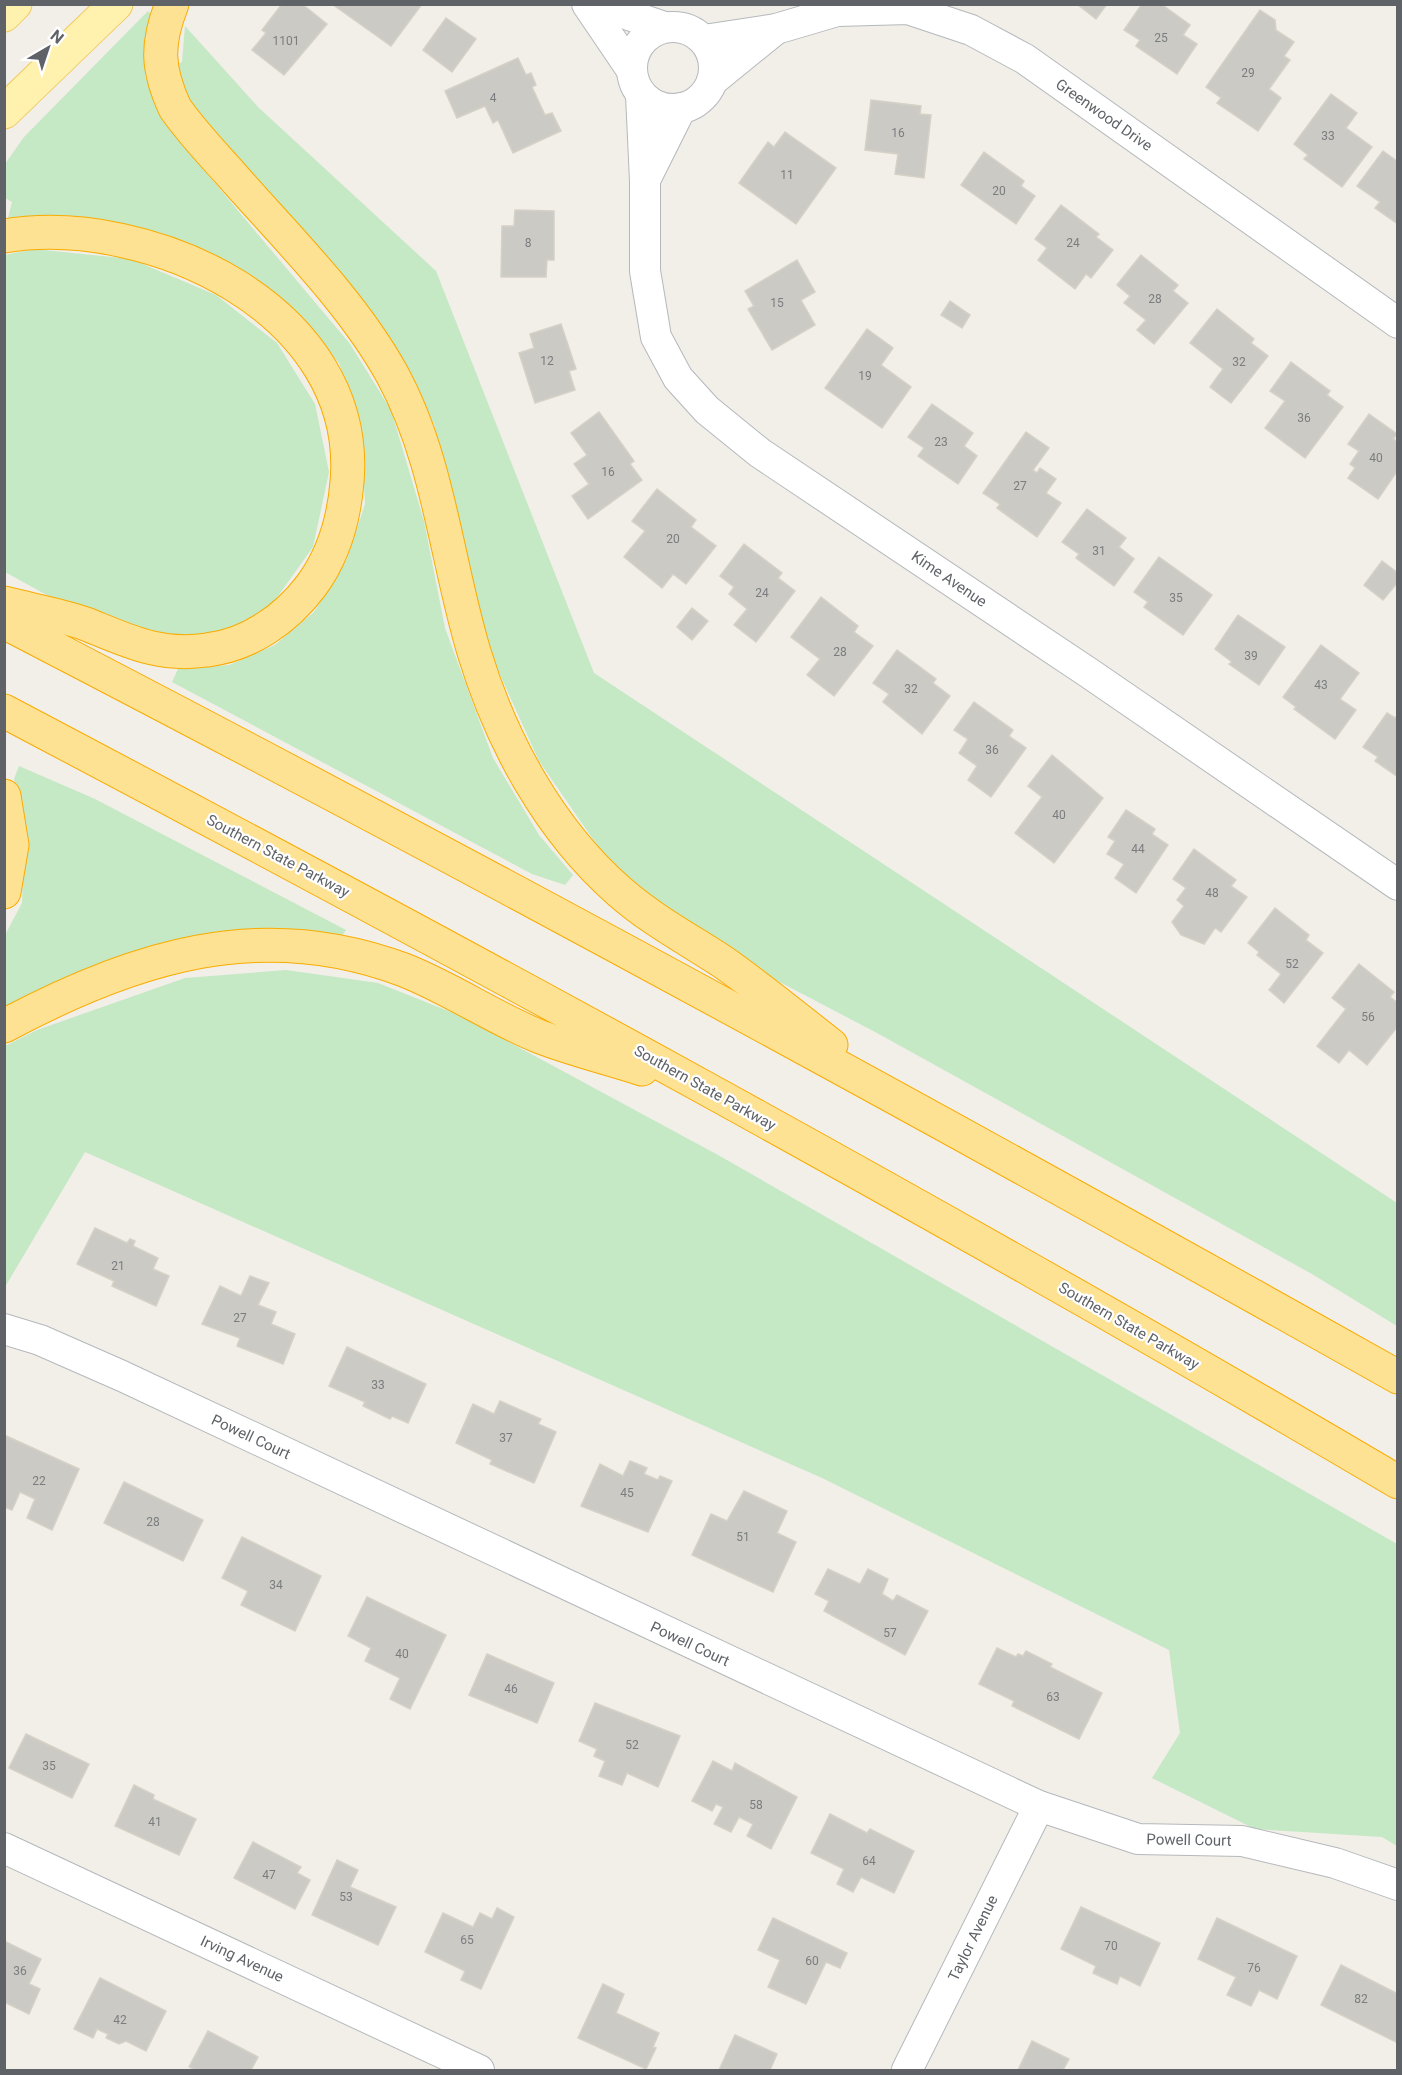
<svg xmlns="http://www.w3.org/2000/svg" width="1402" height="2075" font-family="Roboto,sans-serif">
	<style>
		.green { fill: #c5e8c5 }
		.building { fill: #cccac5; stroke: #d6d1c6; stroke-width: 1.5 }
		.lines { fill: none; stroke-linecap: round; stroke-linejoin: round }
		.street-casing { stroke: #b5b8bc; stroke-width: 32 }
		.primary-casing { stroke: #f2c960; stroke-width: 35 }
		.highway-casing { stroke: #f9ab00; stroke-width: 35 }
		.street { stroke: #fff; stroke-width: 30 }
		.primary { stroke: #fff2af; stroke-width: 33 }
		.highway { stroke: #fde293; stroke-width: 33 }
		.labels { text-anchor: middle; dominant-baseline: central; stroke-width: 4.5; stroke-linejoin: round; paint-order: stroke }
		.number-label { font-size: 12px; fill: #7a7d7f }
		.street-label { font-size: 15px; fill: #5f6368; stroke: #fff }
	</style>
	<rect width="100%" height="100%" fill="#f1efe8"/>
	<g class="green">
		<polygon points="148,11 154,18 148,32 145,76 167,126 350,344 391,410 424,521 445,628 493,758 539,835 573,875 565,885 532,874 172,682 178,669 229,665 275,645 314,612 347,559 365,504 361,424 339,363 285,304 135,227 66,215 8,218 12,202 5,198 5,164 24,137"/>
		<polygon points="185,26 258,107 436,271 594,673 1397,1203 1397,1326 1312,1274 877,1033 682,931 608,861 539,761 492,657 434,424 383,330 188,106 172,67 182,62"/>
		<polygon points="34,249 131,259 216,295 277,343 315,404 329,472 313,547 273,603 227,633 168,645 112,631 5,572 5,255"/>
		<polygon points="19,766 95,799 346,930 336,944 282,939 5,1013 5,935 22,903 25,824 14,779"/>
		<polygon points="286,970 378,983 461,1016 718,1155 1397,1544 1397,1846 1382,1837 1255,1829 1152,1778 1180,1733 1169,1650 822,1478 85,1152 5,1287 5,1046 37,1030 185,978"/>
	</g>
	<g class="building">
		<polygon points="282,4 302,4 327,24 284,75 252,50 266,33 262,30"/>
		<polygon points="332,4 422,4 391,46"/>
		<polygon points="1077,4 1107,4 1096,19"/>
		<polygon points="1142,4 1161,4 1190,25 1183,35 1197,44 1177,74 1136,46 1140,40 1124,30"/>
		<polygon points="1260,10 1275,20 1276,30 1294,42 1284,56 1290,60 1269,89 1281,98 1258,131 1217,103 1221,98 1206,87"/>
		<polygon points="446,18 476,39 452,72 423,50"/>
		<polygon points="518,58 526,75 531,73 536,85 532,87 545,115 552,113 561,131 513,153 498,120 493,123 485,106 457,118 445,91"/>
		<polygon points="1331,94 1357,113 1346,128 1372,147 1342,187 1304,159 1308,155 1294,144"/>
		<polygon points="871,100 921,106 920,114 931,115 924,178 895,174 898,154 865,150"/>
		<polygon points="785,132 836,168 796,224 739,183 768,142 774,147"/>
		<polygon points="1383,151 1398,162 1398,224 1375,208 1380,202 1357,186"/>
		<polygon points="984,152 1024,181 1021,186 1035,196 1016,224 961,185"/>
		<polygon points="1061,205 1099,234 1096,237 1113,250 1091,278 1086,274 1075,289 1038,260 1047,248 1035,239"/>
		<polygon points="515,210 554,211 554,260 547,260 546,277 501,277 502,226 514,226"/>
		<polygon points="1141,255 1178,285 1173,291 1188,303 1154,344 1137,330 1146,320 1124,303 1130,296 1117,285"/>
		<polygon points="797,260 815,292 801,300 815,325 772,350 748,309 754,306 745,291"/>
		<polygon points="950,301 970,315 962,328 941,315"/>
		<polygon points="1217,309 1254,339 1251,343 1268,356 1231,403 1210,387 1223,369 1190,343"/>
		<polygon points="561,324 576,369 569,371 575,390 535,403 519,353 534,348 530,334"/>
		<polygon points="867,329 893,348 881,365 911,387 882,428 825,388"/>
		<polygon points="1291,362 1330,391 1327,395 1343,407 1305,458 1265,428 1285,401 1270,391"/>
		<polygon points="932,404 973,433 964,446 977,456 958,484 918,456 924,448 908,437"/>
		<polygon points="599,412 634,461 630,464 642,480 588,519 572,496 589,484 574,464 587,455 571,433"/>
		<polygon points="1369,414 1397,434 1393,439 1398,442 1398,470 1378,499 1348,478 1355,468 1350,464 1359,451 1348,444"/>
		<polygon points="1026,432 1049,448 1033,470 1037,473 1040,468 1056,479 1046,493 1061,503 1037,537 997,508 1000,504 983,493"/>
		<polygon points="657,489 696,520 691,527 716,546 686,584 673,574 662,588 624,557 645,531 632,521"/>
		<polygon points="1087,509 1126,538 1119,547 1134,559 1114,586 1076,558 1079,554 1062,542"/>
		<polygon points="744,544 782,573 778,578 795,591 756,642 734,625 747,609 729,594 734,587 720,576"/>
		<polygon points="1159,557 1212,595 1183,635 1144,607 1148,602 1134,592"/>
		<polygon points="1382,561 1398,573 1398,582 1383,600 1364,585"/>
		<polygon points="821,597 858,626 854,632 873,646 834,696 807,675 820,659 791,637"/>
		<polygon points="692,608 708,621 692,640 677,627"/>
		<polygon points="1238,615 1285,647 1259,685 1229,664 1232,662 1215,649"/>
		<polygon points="1321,645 1359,673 1340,699 1356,710 1335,739 1294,709 1296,707 1283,697"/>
		<polygon points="897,650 936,679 933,683 950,696 922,734 883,702 889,694 873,683"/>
		<polygon points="974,702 1013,730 1009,736 1026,748 991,797 968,780 977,766 959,753 968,739 954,730"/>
		<polygon points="1387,713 1395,718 1398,715 1398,777 1375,761 1378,757 1363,747"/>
		<polygon points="1052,755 1103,798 1054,863 1015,833 1042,797 1028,786"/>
		<polygon points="1126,810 1155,829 1152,834 1168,845 1136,893 1115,878 1124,864 1107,854 1115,841 1108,837"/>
		<polygon points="1194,849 1236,880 1231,886 1247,897 1221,932 1215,928 1204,944 1181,935 1172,922 1184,906 1177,900 1186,888 1173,879"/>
		<polygon points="1275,908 1309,935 1306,940 1323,953 1284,1003 1269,990 1281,974 1257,955 1259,952 1248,943"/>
		<polygon points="1359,964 1394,992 1390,997 1398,1003 1398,1026 1367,1065 1349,1050 1339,1063 1317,1046 1346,1009 1332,998"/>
		<polygon points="95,1228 127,1243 130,1239 135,1241 133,1246 158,1258 153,1269 169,1276 156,1306 112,1286 114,1281 77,1264"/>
		<polygon points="250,1276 269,1283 258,1305 276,1312 271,1324 295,1334 283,1364 237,1346 240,1338 202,1324 220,1286 241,1296"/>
		<polygon points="347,1347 426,1384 408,1423 392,1416 390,1419 363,1406 365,1402 329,1386"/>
		<polygon points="500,1401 541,1419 538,1424 556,1432 534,1483 490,1464 492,1460 456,1443 473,1404 494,1414"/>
		<polygon points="4,1435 79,1469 52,1530 27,1518 35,1499 20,1492 12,1510 4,1507"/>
		<polygon points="630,1461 647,1468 644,1474 658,1480 660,1476 672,1481 648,1532 581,1506 600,1464 623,1476"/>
		<polygon points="124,1482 203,1520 183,1561 104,1523"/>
		<polygon points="744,1491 787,1511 777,1533 796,1542 773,1592 692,1555 711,1514 727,1521"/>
		<polygon points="242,1537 321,1576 295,1631 241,1605 248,1591 222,1578"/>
		<polygon points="828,1569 860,1584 868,1569 888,1579 882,1594 893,1601 897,1595 928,1611 905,1655 824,1611 829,1601 815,1594"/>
		<polygon points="367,1597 446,1635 410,1709 390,1699 400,1678 365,1661 371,1648 348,1636"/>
		<polygon points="997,1648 1016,1657 1018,1654 1023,1656 1026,1651 1052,1664 1050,1667 1102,1693 1079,1739 1012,1706 1014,1701 979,1684"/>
		<polygon points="487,1654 554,1683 537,1723 469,1695"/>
		<polygon points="595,1703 680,1736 658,1787 627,1773 622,1785 599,1776 605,1761 594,1756 597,1749 579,1741"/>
		<polygon points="26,1734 89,1764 72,1798 9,1768"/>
		<polygon points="713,1761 732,1771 735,1763 797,1797 771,1849 747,1836 753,1824 739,1817 731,1832 714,1824 723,1807 716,1804 712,1811 692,1801"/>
		<polygon points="134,1785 154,1795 153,1799 196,1819 179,1855 115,1826"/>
		<polygon points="830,1814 867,1833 870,1829 914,1851 894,1893 861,1877 853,1892 837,1884 844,1869 811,1853"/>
		<polygon points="253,1842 301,1867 297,1873 310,1880 295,1909 234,1878"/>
		<polygon points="337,1860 358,1870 350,1887 396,1907 378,1945 312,1915"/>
		<polygon points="1081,1907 1160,1943 1140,1986 1120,1976 1117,1984 1093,1973 1096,1966 1061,1949"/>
		<polygon points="497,1908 514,1917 481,1989 461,1980 465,1971 425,1952 443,1913 473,1927 480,1913 492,1919"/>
		<polygon points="773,1918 847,1953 840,1968 826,1962 806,2004 768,1987 780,1960 758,1950"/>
		<polygon points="1217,1918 1297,1956 1277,1999 1259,1990 1251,2006 1227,1995 1236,1977 1198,1959"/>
		<polygon points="4,1941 41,1959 29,1984 40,1989 29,2014 4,2002"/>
		<polygon points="1341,1965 1398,1994 1398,2043 1321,2005"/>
		<polygon points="100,1978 166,2011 146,2051 126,2041 119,2044 106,2038 108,2034 97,2029 93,2038 74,2029"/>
		<polygon points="603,1984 624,1994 616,2013 659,2033 653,2047 656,2048 646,2069 578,2038"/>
		<polygon points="208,2031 258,2057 251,2070 196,2070 189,2067"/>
		<polygon points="735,2035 777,2054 770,2070 719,2070"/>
		<polygon points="1032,2041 1069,2059 1063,2070 1018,2070"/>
	</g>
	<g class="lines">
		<defs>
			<g id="street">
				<polyline points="587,4 631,69"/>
				<polyline points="597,4 664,27"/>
				<circle cx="673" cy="68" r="41"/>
				<polyline points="704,40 776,29 837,11 908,9 971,30 1025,59 1398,323"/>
				<polyline points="712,81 776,29"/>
				<polyline points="641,95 645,181 645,271 656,337 678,378 707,410 760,453 1089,673 1398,885"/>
				<polyline points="646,178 681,108"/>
				<polyline points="4,1329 40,1340 122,1376 1039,1806 1138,1839 1242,1841 1335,1863 1398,1885"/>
				<polyline points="4,1848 479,2070"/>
				<polyline points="907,2070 1039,1806"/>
			</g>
			<g id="primary">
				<polyline points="4,15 15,4"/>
				<polyline points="4,112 116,4"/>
			</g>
			<g id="highway">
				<path d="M172 4C156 44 157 69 175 108 191 131 210 151 228 171 284 235 351 300 392 374 439 460 446 559 474 652 501 741 549 830 620 892 652 920 688 939 723 962 760 988 795 1017 831 1045"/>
				<path d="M4 236C150 212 362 311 347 482 344 519 334 555 311 586 286 619 249 645 207 650 159 657 128 641 86 624 60 615 31 610 4 603"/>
				<path d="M4 622C473 865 937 1118 1398 1377"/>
				<path d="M4 711C474 959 940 1212 1398 1482"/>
				<polyline points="4,796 12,845 4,892"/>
				<path d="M4 1026C133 957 260 916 404 970 450 988 492 1017 538 1036 571 1049 608 1058 642 1069"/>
			</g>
		</defs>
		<use href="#street" class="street-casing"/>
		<use href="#primary" class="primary-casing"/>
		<use href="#highway" class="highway-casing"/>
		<use href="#street" class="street"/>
		<use href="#primary" class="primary"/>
		<use href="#highway" class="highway"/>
	</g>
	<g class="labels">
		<g class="number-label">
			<text x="1161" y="38">25</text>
			<text x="286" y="41">1101</text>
			<text x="1248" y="73">29</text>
			<text x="493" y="98">4</text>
			<text x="898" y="133">16</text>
			<text x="1328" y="136">33</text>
			<text x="787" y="175">11</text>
			<text x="999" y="191">20</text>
			<text x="528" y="243">8</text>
			<text x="1073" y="243">24</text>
			<text x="1155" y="299">28</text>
			<text x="777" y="303">15</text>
			<text x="547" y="361">12</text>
			<text x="1239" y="362">32</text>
			<text x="865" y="376">19</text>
			<text x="1304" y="418">36</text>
			<text x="941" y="442">23</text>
			<text x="1376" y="458">40</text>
			<text x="608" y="472">16</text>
			<text x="1020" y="486">27</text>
			<text x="673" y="539">20</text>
			<text x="1099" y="551">31</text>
			<text x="762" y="593">24</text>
			<text x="1176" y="598">35</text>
			<text x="840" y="652">28</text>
			<text x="1251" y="656">39</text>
			<text x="1321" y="685">43</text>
			<text x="911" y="689">32</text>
			<text x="992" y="750">36</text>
			<text x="1059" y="815">40</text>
			<text x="1138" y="849">44</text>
			<text x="1212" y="893">48</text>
			<text x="1292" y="964">52</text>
			<text x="1368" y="1017">56</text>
			<text x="118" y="1266">21</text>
			<text x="240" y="1318">27</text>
			<text x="378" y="1385">33</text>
			<text x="506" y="1438">37</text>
			<text x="39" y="1481">22</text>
			<text x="627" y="1493">45</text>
			<text x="153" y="1522">28</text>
			<text x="743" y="1537">51</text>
			<text x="276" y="1585">34</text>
			<text x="890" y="1633">57</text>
			<text x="402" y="1654">40</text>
			<text x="511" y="1689">46</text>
			<text x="1053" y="1697">63</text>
			<text x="632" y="1745">52</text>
			<text x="49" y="1766">35</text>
			<text x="756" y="1805">58</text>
			<text x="155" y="1822">41</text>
			<text x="869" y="1861">64</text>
			<text x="269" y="1875">47</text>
			<text x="346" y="1897">53</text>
			<text x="467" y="1940">65</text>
			<text x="1111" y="1946">70</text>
			<text x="812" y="1961">60</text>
			<text x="1254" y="1968">76</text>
			<text x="20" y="1971">36</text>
			<text x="1361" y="1999">82</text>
			<text x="120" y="2020">42</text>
		</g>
		<g class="street-label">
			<text transform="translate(1104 115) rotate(35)">Greenwood Drive</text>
			<text transform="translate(949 579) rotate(34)">Kime Avenue</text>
			<text transform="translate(278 856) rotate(28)">Southern State Parkway</text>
			<text transform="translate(705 1088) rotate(29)">Southern State Parkway</text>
			<text transform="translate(1129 1326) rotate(30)">Southern State Parkway</text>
			<text transform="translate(251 1437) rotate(25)">Powell Court</text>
			<text transform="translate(690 1644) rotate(25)">Powell Court</text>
			<text transform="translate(1189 1840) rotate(1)">Powell Court</text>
			<text transform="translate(973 1938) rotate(-64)">Taylor Avenue</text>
			<text transform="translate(242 1959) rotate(25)">Irving Avenue</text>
		</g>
	</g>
	<rect width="1402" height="2075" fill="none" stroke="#5f6368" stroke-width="12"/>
	<g transform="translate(48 48) rotate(39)" stroke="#ffffff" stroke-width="4.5" paint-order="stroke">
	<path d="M0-4.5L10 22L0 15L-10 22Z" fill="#5f6368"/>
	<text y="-9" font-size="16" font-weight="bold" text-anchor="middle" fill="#5f6368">N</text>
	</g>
</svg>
